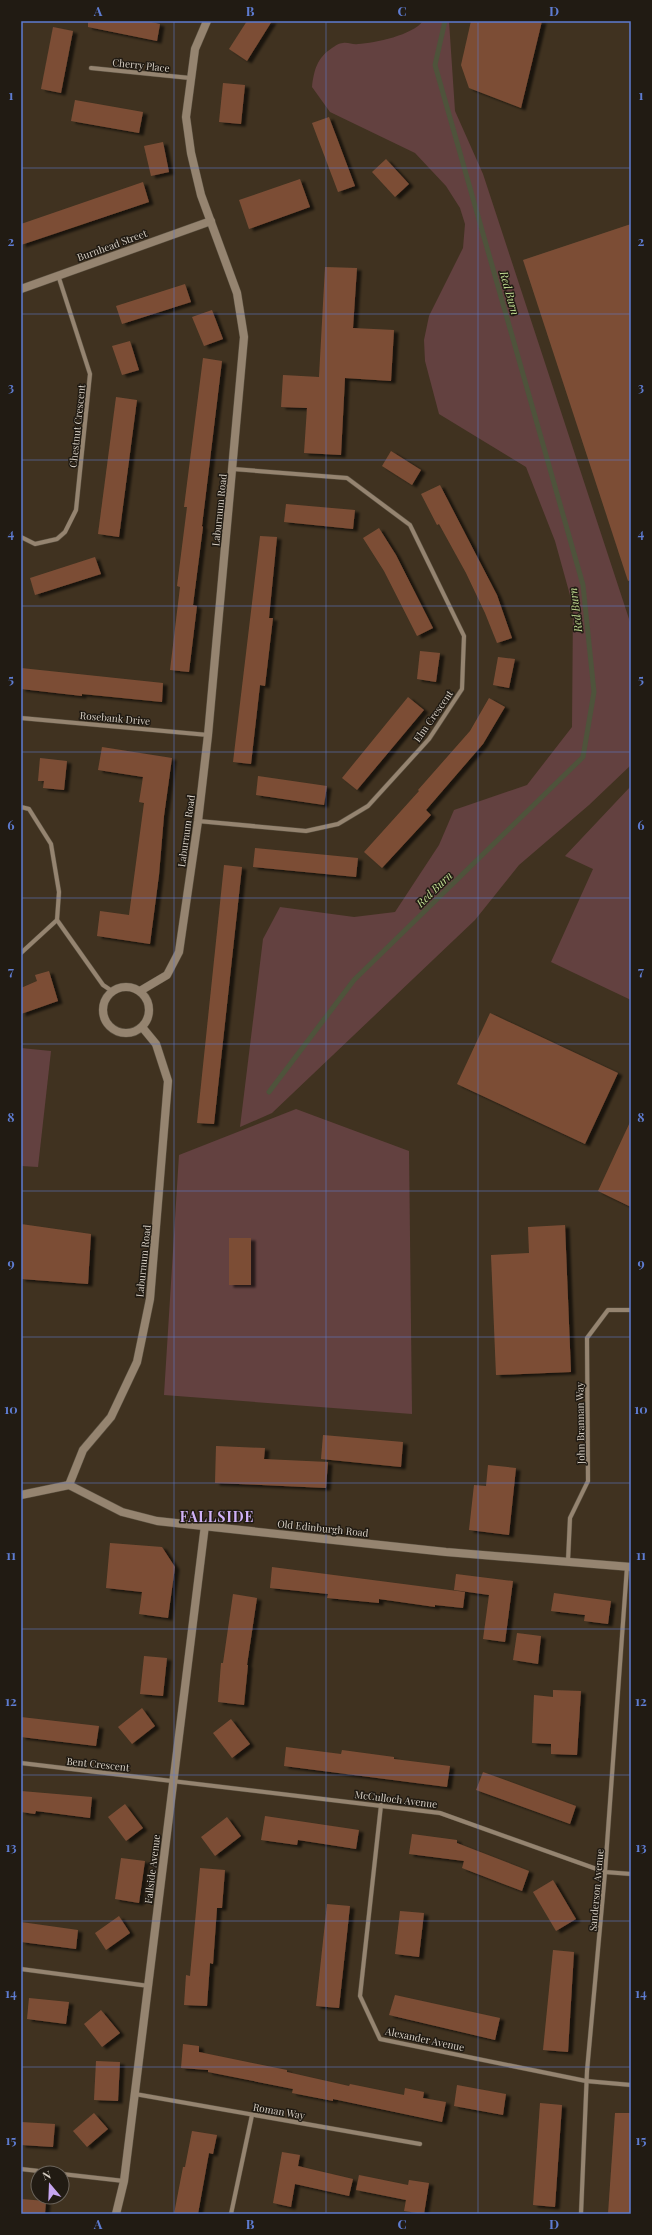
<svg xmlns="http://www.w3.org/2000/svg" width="652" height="2235" font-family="'Playfair Display',serif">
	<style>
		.green { fill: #634140 }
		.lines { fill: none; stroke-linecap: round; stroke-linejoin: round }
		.stream { stroke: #4e533b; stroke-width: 5 }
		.building { fill: #7c4e36; filter: url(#shadow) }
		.street-casing { stroke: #5b5141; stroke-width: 5 }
		.secondary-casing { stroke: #5b5141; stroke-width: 9 }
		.street { stroke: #958470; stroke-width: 4 }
		.secondary { stroke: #958470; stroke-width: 8 }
		.grid { fill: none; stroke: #5e7cd1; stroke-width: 1; stroke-opacity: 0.55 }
		.labels { text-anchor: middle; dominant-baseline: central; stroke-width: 3; stroke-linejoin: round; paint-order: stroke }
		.street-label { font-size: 10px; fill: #d8d0c5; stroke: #211b13 }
		.water-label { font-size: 11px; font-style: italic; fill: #c1dd92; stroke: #211b13 }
		.district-label { font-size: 14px; font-weight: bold; letter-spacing: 1px; fill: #d0b2f7; stroke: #211b13 }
		.neatline { fill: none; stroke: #5e7cd1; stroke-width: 1.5 }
		.grid-label { font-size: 13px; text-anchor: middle; font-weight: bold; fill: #5e7cd1 }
	</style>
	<defs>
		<filter id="shadow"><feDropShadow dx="4.5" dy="2.5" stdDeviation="1" flood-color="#0009"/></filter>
	</defs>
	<rect width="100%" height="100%" fill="#403220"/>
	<g class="green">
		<path d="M423 21H449L455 111 483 174 631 625V765L589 805 519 865 475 920 272 1113 240 1127 263 939 280 907 354 917 395 912 439 845 454 810 527 785 572 727 573 606 555 541 526 467 439 414 425 361 424 340 429 316 463 248 465 224 460 208 446 186 415 153 330 112 312 87C314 70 317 58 332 48 335 46 339 43 343 43 348 42 353 45 358 44 375 43 413 35 423 21Z"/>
		<polygon points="631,786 631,1000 551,962 593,869 565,856"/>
		<polygon points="21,1048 51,1051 38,1167 21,1166"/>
		<polygon points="296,1109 409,1151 412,1414 164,1395 179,1155"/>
	</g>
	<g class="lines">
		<polyline class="stream" points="269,1092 354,980 583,757 594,692 583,585 435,65 445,21"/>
	</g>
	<g class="building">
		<polygon points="88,21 147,21 160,24 157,41 88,27"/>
		<polygon points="247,21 272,21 247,61 229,49"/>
		<polygon points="471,21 542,21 521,108 469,88 461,65"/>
		<polygon points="53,27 73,31 61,93 41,89"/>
		<polygon points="223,83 245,85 241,124 219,122"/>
		<polygon points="75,100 143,112 139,133 71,121"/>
		<polygon points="329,117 355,186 338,192 312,123"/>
		<polygon points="163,142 169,172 151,176 144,146"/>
		<polygon points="386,159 409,184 395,197 372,172"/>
		<polygon points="300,179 310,207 249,229 239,200"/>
		<polygon points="143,182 149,202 21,245 21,224"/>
		<polygon points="631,224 631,580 628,581 523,260"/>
		<polygon points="325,267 357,268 353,328 394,330 391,381 345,378 341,455 304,453 307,408 281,407 283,375 319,377"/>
		<polygon points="185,284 191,302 122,324 116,306"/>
		<polygon points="212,310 223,339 204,346 192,317"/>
		<polygon points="130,341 139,370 122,375 112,346"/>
		<polygon points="203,358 222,361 202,526 203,527 193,605 197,606 189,672 170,670 180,587 177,586 187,507 184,507"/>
		<polygon points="116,397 137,400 119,537 98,534"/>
		<polygon points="391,451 421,470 412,485 382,466"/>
		<polygon points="440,485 497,595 512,638 497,643 485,613 466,573 439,524 437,525 421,494"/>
		<polygon points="286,504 355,510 353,529 284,522"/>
		<polygon points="379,528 396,555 433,628 417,636 384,571 363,538"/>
		<polygon points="260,536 277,537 269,618 273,618 265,686 260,685 251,764 233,762"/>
		<polygon points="95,557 101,574 35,595 30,578"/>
		<polygon points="420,651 440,653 436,682 417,679"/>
		<polygon points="498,657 515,659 509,688 493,685"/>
		<polygon points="21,668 163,683 162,702 82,694 82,696 21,689"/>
		<polygon points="408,697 424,710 357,790 342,778"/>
		<polygon points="489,698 505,707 483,744 426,810 431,815 382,868 364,852 419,791 418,790 470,731"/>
		<polygon points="102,747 172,758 164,816 159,875 150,944 97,936 100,911 129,915 144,803 139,802 143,777 98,770"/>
		<polygon points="40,758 67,761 64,790 43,788 44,781 38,781"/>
		<polygon points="258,776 327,786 324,805 256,795"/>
		<polygon points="255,848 358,858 356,877 253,867"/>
		<polygon points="224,865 242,867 214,1124 197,1123"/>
		<polygon points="49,971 58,1001 21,1014 21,988 37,981 35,975"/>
		<polygon points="490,1013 618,1073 585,1144 457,1084"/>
		<polygon points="631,1120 631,1207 598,1191"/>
		<polygon points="21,1224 91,1234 88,1284 21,1279"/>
		<polygon points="565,1225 571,1372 496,1375 491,1255 529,1253 528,1227"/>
		<rect x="229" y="1238" width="22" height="47"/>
		<polygon points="323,1435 403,1442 401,1467 321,1459"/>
		<polygon points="216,1446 265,1448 264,1459 328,1462 326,1488 215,1483"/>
		<polygon points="488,1465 516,1468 509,1535 469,1530 474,1485 486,1486"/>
		<polygon points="110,1543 162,1547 175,1567 168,1618 139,1614 142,1592 106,1588"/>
		<polygon points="272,1567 465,1592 463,1608 435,1605 435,1607 379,1599 379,1603 327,1598 328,1594 270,1588"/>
		<polygon points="456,1574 513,1581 505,1642 483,1639 489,1595 454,1590"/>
		<polygon points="554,1593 611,1601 608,1624 584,1621 585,1615 551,1611"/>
		<polygon points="233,1594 257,1598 247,1665 248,1665 244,1705 218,1702 221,1663 223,1663"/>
		<polygon points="517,1633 541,1636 538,1664 513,1660"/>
		<polygon points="144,1656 167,1658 163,1696 140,1694"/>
		<polygon points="553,1690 581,1691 577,1755 551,1754 551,1744 532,1743 534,1695 553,1697"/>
		<polygon points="142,1708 155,1726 132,1744 118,1727"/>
		<polygon points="21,1717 99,1726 96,1746 21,1737"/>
		<polygon points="231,1719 250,1744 232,1758 213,1733"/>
		<polygon points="286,1747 341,1754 342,1750 394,1757 394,1759 450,1766 447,1787 284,1766"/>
		<polygon points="483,1772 576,1806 570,1824 476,1790"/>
		<polygon points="21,1791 92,1797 90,1818 36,1811 35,1814 21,1812"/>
		<polygon points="125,1804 143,1828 126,1841 108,1817"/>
		<polygon points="265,1816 359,1830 356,1849 298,1840 297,1845 261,1840"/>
		<polygon points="227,1817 241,1836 215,1856 201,1837"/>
		<polygon points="412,1834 457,1840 457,1843 529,1871 522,1891 462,1868 464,1861 409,1854"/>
		<polygon points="121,1858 145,1861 139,1903 115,1899"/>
		<polygon points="200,1868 225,1870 222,1908 217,1908 213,1964 210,1963 207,2006 184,2005 186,1975 190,1976"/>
		<polygon points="553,1880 576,1919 556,1931 533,1892"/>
		<polygon points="327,1904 350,1906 339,2008 316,2006"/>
		<polygon points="400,1911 424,1913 419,1957 395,1954"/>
		<polygon points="119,1916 130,1933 106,1950 95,1933"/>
		<polygon points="21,1922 78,1930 76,1949 21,1942"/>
		<polygon points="553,1950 574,1952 568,2052 543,2050"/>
		<polygon points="395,1995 500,2018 495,2040 389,2015"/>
		<polygon points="29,1998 69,2002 66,2024 27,2019"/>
		<polygon points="101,2010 120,2033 102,2047 84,2024"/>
		<polygon points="183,2044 199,2046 199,2052 287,2070 287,2072 349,2086 350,2084 404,2095 405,2088 424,2092 423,2098 446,2102 442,2122 333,2099 333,2101 292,2093 293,2089 208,2072 208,2070 181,2068"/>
		<polygon points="96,2061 120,2062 118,2101 94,2100"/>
		<polygon points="457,2085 506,2094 503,2115 454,2106"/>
		<polygon points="540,2103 562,2105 555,2207 533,2205"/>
		<polygon points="94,2113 108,2129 87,2147 73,2131"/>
		<polygon points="615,2113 631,2113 631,2214 608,2214"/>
		<polygon points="21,2122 55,2124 53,2147 21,2145"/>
		<polygon points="192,2131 217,2135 213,2154 209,2153 198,2214 174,2214 183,2167 185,2167"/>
		<polygon points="282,2152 300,2155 298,2166 353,2179 349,2196 295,2184 291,2207 273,2203"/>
		<polygon points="359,2175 408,2185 409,2180 429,2183 424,2214 404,2211 406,2200 356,2190"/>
		<polygon points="21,2199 46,2201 45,2214 21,2214"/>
	</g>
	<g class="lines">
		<defs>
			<g id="street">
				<polyline points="91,68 190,78"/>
				<polyline points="21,537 35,544 57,539 65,532 76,510 90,374 58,275"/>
				<polyline points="21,718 208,735"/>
				<polyline points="21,807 29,809 51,844 59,892 57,920 103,985 112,991"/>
				<polyline points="198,821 306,831 338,824 368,806 429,739 462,689 464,636 410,525 347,478 233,469"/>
				<polyline points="21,953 57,920"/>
				<polyline points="568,1561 570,1518 588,1481 587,1338 608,1310 631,1310"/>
				<polyline points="21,1763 440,1813 605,1872 631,1874"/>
				<polyline points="381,1805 360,1996 380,2039 586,2081 631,2085"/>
				<polyline points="21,1969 149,1986"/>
				<polyline points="135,2094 420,2144"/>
				<polyline points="21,2169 56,2173"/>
				<polyline points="62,2174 124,2181"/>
				<polyline points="231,2214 252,2115"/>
				<polyline points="581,2214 587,2071 605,1872 627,1567"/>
			</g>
			<g id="secondary">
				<polyline points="21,289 211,221"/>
				<circle cx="126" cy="1010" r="23"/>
				<polyline points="140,991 167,975 179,952 198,821 208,735 244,337 237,293 201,195 191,153 186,117 195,49 207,21"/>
				<polyline points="69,1485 83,1450 111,1417 137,1362 150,1299 168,1081 156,1044 142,1027"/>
				<polyline points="21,1495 69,1485 122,1512 157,1521 446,1552 631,1567"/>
				<polyline points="116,2214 124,2181 205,1525"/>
			</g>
		</defs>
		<use href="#street" class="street-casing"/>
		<use href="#secondary" class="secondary-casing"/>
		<use href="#street" class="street"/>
		<use href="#secondary" class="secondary"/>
	</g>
	<path class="grid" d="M174 21V2214M326 21V2214M478 21V2214M21 168H631M21 314H631M21 460H631M21 606H631M21 752H631M21 898H631M21 1044H631M21 1191H631M21 1337H631M21 1483H631M21 1629H631M21 1775H631M21 1921H631M21 2067H631"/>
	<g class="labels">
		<g class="street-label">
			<text transform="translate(141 65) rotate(6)">Cherry Place</text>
			<text transform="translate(112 245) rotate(-20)">Burnhead Street</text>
			<text transform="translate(77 426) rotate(-84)">Chestnut Crescent</text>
			<text transform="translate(219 510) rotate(-84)">Laburnum Road</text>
			<text transform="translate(433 716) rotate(-55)">Elm Crescent</text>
			<text transform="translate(115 718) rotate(5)">Rosebank Drive</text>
			<text transform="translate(186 831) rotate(-82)">Laburnum Road</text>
			<text transform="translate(143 1261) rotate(-84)">Laburnum Road</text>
			<text transform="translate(580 1423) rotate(-91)">John Brannan Way</text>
			<text transform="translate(323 1528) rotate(6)">Old Edinburgh Road</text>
			<text transform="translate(98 1764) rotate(6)">Bent Crescent</text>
			<text transform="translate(396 1799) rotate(7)">McCulloch Avenue</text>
			<text transform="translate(152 1869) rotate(-83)">Fallside Avenue</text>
			<text transform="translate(596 1890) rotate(-85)">Sanderson Avenue</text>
			<text transform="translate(425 2039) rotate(12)">Alexander Avenue</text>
			<text transform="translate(279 2111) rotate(10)">Roman Way</text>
		</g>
		<g class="water-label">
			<text transform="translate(510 293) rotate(74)">Red Burn</text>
			<text transform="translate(575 610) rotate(-97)">Red Burn</text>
			<text transform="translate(434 889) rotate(-44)">Red Burn</text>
		</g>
		<g class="district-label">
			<text x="217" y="1516">FALLSIDE</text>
		</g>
	</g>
	<rect width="652" height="2235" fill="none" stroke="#211b13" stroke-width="44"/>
	<g transform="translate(50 2185) rotate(341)"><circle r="19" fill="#211b13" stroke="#6a635a"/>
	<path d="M0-3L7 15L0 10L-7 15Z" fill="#c6a6f0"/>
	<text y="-6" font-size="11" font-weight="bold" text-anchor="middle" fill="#d8d0c5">N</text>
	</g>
	<rect x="22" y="22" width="608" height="2191" class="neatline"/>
	<g class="grid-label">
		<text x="98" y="16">A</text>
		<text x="250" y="16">B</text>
		<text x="402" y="16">C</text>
		<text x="554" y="16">D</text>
		<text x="11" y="100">1</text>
		<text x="641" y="100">1</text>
		<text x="11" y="246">2</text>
		<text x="641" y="246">2</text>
		<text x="11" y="392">3</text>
		<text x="641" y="392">3</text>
		<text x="11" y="538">4</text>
		<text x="641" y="538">4</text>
		<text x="11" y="684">5</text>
		<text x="641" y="684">5</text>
		<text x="11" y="830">6</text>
		<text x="641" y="830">6</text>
		<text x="11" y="976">7</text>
		<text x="641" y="976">7</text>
		<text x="11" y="1122">8</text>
		<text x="641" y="1122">8</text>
		<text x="11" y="1268">9</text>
		<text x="641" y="1268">9</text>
		<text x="11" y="1414">10</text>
		<text x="641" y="1414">10</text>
		<text x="11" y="1560">11</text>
		<text x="641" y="1560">11</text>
		<text x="11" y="1706">12</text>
		<text x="641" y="1706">12</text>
		<text x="11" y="1852">13</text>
		<text x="641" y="1852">13</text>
		<text x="11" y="1998">14</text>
		<text x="641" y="1998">14</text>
		<text x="11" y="2145">15</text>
		<text x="641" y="2145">15</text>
		<text x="98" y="2229">A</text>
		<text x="250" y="2229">B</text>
		<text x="402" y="2229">C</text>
		<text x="554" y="2229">D</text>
	</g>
</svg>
